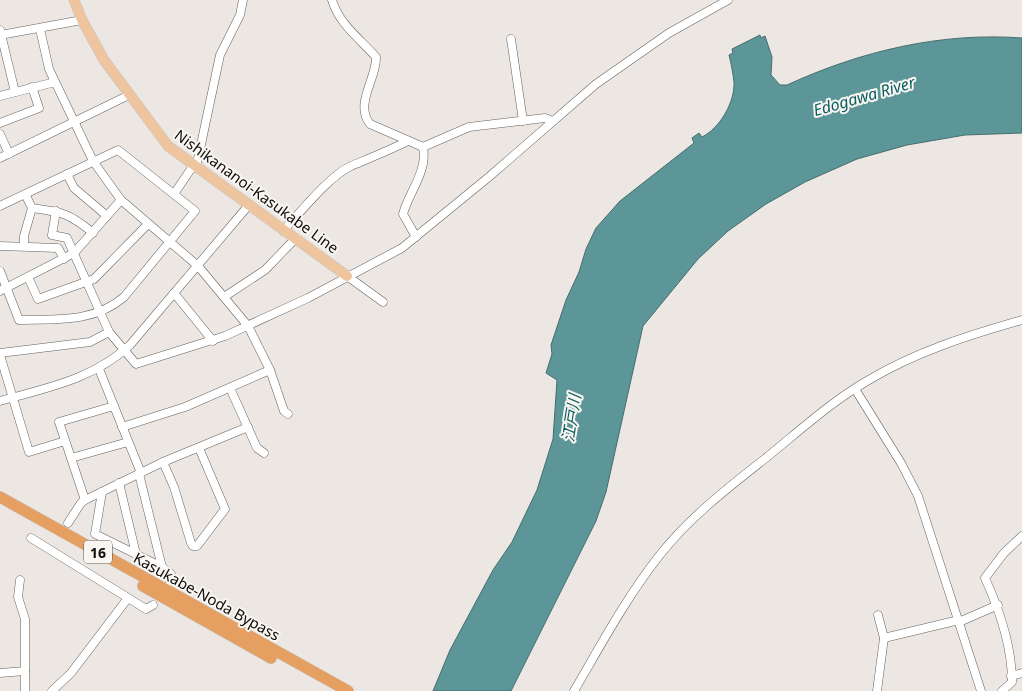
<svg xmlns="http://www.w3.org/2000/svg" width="1022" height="691" font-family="'Noto Sans','Noto Sans JP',sans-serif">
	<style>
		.water { fill: #5c9699; stroke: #456d6e }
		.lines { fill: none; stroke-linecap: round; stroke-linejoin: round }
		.minor-casing { stroke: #64605c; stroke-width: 9 }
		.major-casing { stroke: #c5c5c4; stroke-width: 11 }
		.highway-casing { stroke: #c5c5c4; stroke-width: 12 }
		.minor { stroke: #fff; stroke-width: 8 }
		.major { stroke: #efc5a0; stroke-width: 10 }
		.highway { stroke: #e59f60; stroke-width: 11 }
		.labels { text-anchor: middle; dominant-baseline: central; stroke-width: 4; stroke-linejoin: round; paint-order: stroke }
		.shield { fill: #f9f5f0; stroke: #545350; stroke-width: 1 }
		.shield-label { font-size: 14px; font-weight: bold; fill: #0e0d0b }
		.street-label { font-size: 15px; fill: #0e0d0b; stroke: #f9f5f0 }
		.water-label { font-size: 16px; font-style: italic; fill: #065e62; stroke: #f9f5f0 }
	</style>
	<rect width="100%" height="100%" fill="#ece7e2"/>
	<path class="water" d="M760 35 761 38 765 36 772 57 771 75 780 85H787C861 51 941 32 1022 38V133L965 135 907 145 857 159 805 182 766 204 728 231 698 259 643 326 606 492 596 521 511 691H433L450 650 493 570 512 542 537 490 553 439 557 380 546 373 552 354 551 345 566 300 579 272 586 249 596 228 620 201 694 143 692 138 699 133 702 137C720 128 735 102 734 82 733 73 731 63 729 55L733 53 732 49Z"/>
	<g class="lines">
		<defs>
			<g id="minor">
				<path d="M332 0C339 24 360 39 376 57 377 78 354 104 370 124L423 147 469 127 545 118 552 121"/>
				<polyline points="40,29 49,69 93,161 121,200 198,266 248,326 270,370 284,411 288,414"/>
				<polyline points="0,30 15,92"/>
				<polyline points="0,35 82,20"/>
				<polyline points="511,39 523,121"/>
				<polyline points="0,96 55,82"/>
				<polyline points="0,123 39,108 32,87"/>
				<polyline points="0,134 9,154"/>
				<polyline points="0,158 129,95"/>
				<polyline points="196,168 220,55 240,15 243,0"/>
				<polyline points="67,174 74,188 107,216"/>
				<path d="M25 194 32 208C62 212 69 213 93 233"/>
				<polyline points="174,194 193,166"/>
				<path d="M0 206 118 150 195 211 124 297C94 323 56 319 19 320L0 271"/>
				<polyline points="56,211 52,235 67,238 109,332 136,364 225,336 308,298 402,248 490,176 596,84 669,33 728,0"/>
				<path d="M283 231C300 213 329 176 351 166 370 158 390 150 408 141"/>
				<path d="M416 237 403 214C409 192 428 171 423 147"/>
				<polyline points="0,246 58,248 64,259"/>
				<polyline points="24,246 24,236 32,208"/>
				<polyline points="347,276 383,302"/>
				<polyline points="28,277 38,299 94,279 148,224"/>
				<polyline points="0,291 74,253 121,200"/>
				<polyline points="174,293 213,341"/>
				<polyline points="224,297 265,270 295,239"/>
				<polyline points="0,353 90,342 109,332"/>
				<polyline points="0,355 29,452 65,441"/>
				<polyline points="99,369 141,473"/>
				<polyline points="230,388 257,448 264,453"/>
				<polyline points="855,389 901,463 918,496 981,691"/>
				<path d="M0 401C46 388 94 379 130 345L248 206"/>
				<polyline points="122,427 185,407 270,370"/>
				<polyline points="71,458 128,442"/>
				<polyline points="163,462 174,487 191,543 193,546 197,546 225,509 199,448"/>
				<polyline points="139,474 162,567"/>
				<polyline points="119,483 136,554"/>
				<polyline points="102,492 95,534 162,567 171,574 170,581"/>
				<polyline points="85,500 59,422 114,406"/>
				<polyline points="68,523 81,503 85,500 163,462 248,427"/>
				<polyline points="31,538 146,609 153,605"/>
				<polyline points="20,580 18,597 25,619 25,691"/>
				<polyline points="959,622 998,605"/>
				<polyline points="884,638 959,620"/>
				<polyline points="0,673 25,671"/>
				<polyline points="1011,676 1022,673"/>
				<polyline points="52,691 71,673 128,598"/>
				<path d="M574 691C601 645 626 598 659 556 688 519 725 490 762 461 796 434 829 403 867 381 915 352 969 335 1022 320"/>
				<polyline points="877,691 884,638 878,615"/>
				<path d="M1002 691 1012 682C1012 646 1000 611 985 578L1004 553 1022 536"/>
			</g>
			<polyline id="major" points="74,0 82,20 104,60 168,146 347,276"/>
			<g id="highway">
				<polyline points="0,497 348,691"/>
				<polyline points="143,586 271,658"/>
			</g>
		</defs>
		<use href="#minor" class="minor-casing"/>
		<use href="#major" class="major-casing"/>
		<use href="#highway" class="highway-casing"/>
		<use href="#minor" class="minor"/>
		<use href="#major" class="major"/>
		<use href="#highway" class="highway"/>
	</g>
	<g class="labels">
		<rect class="shield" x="84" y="540.5" width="28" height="23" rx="4"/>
		<g class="shield-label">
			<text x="98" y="552">16</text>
		</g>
		<g class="street-label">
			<text transform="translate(257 191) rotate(36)">Nishikananoi-Kasukabe Line</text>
			<text transform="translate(207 596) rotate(29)">Kasukabe-Noda Bypass</text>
		</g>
		<g class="water-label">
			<text transform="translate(864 96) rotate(-16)">Edogawa River</text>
			<text transform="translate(571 418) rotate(-81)">江戸川</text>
		</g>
	</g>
</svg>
